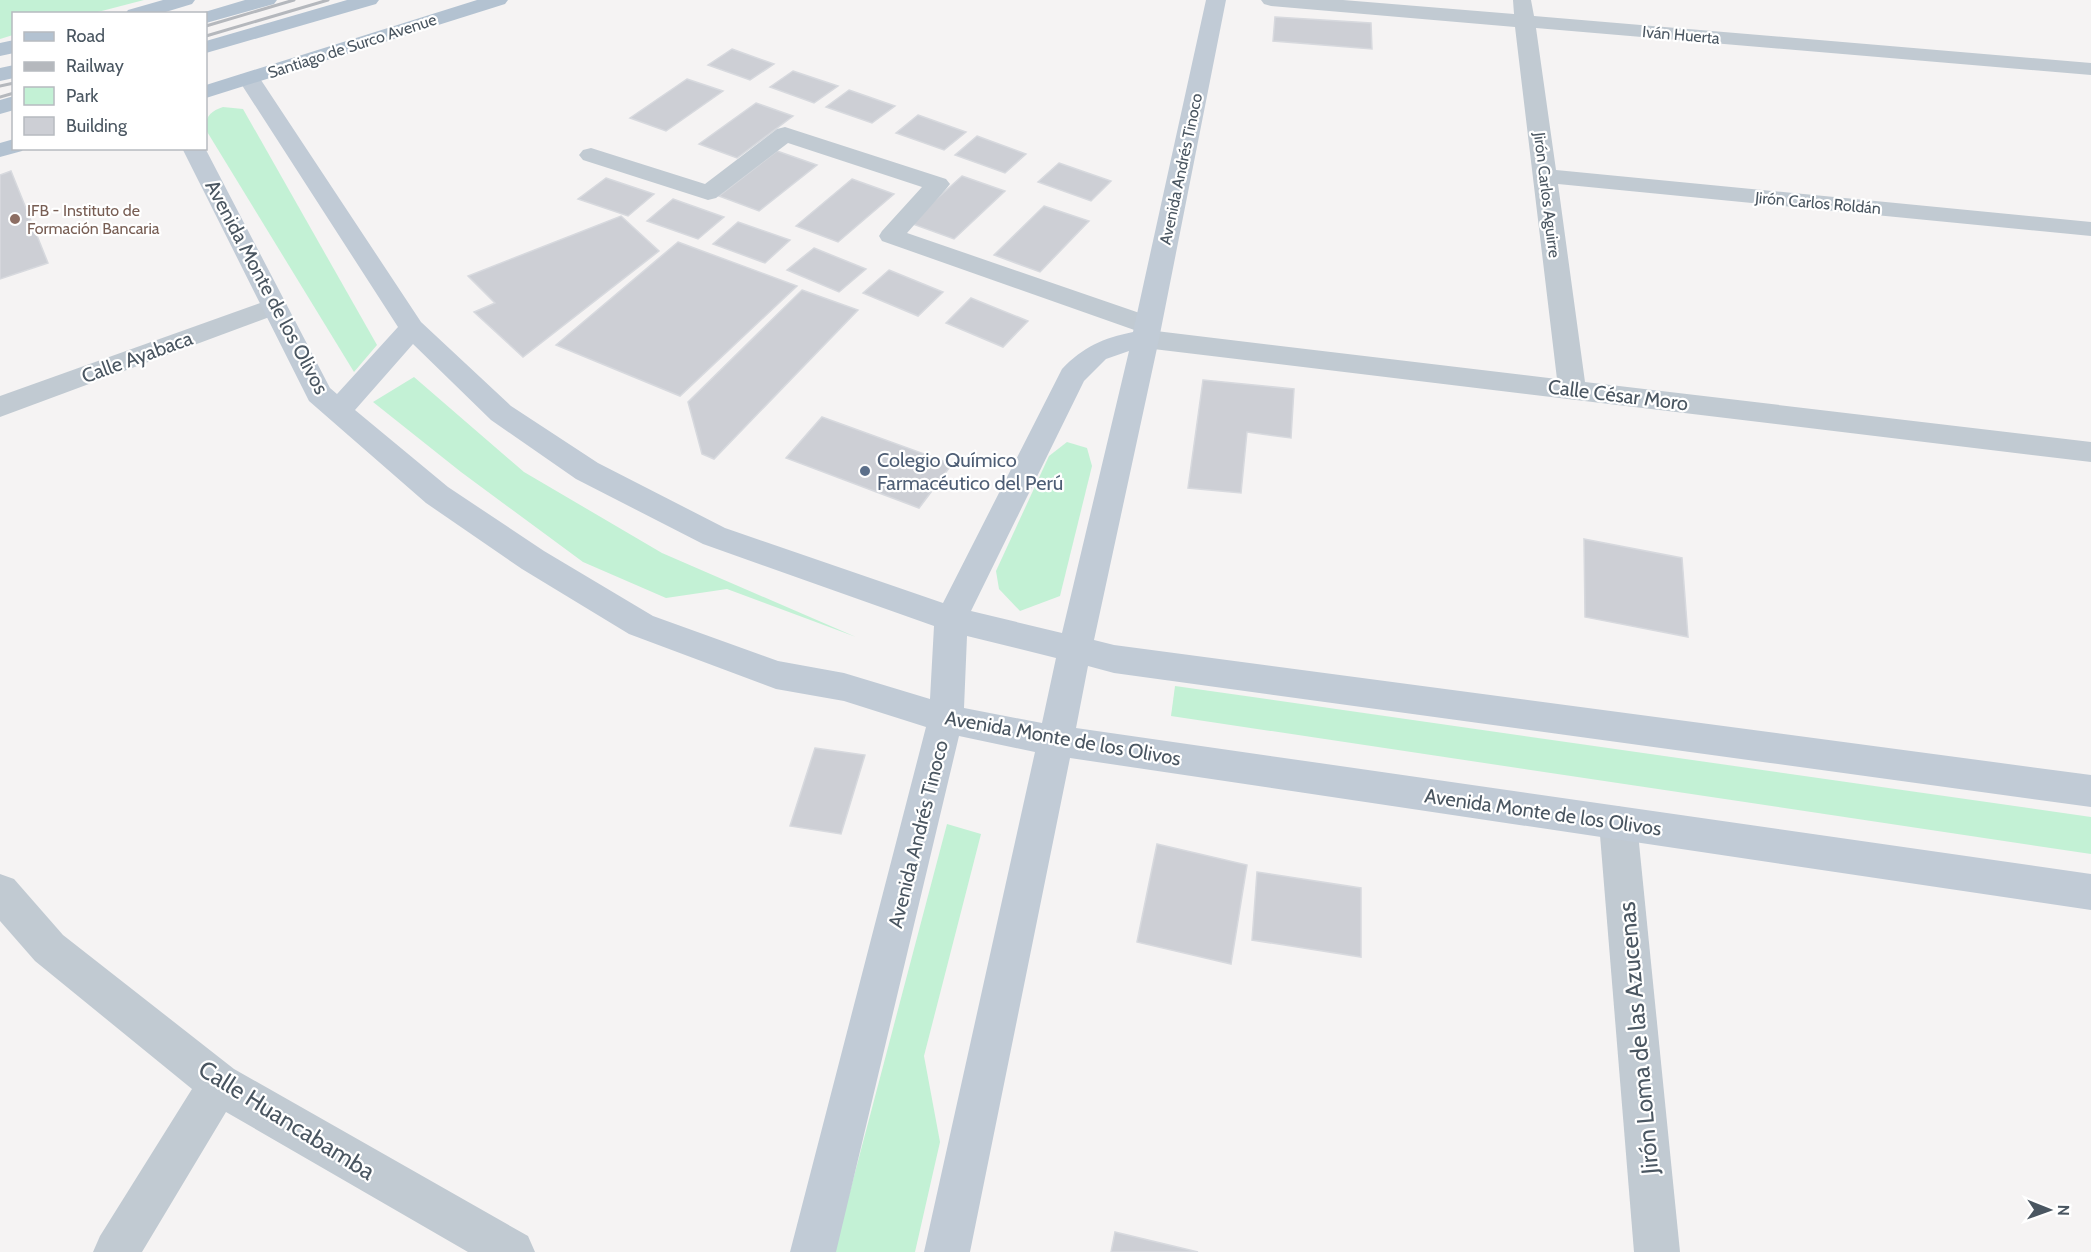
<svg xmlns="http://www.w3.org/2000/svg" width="2091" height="1252" font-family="Cabin,sans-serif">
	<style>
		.green { fill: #c3f1d5 }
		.building { fill: #cdcfd5; stroke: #d7d9de; stroke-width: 1.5 }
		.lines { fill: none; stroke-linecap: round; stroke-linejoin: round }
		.street { fill: #c1cad2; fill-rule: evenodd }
		.secondary { fill: #c1cbd6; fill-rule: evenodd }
		.primary { fill: #b3c2d1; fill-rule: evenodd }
		.rail { stroke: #b5b8bd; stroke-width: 3 }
		.education-dot { fill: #8d6e63; stroke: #fff; stroke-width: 2 }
		.service-dot { fill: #5c6f8a; stroke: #fff; stroke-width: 2 }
		.labels { text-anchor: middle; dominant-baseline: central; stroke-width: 4.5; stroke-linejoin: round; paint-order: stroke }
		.far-street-label { font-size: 16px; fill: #4a5661; stroke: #fff }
		.far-education-label { font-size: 16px; fill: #785e54; stroke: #fff; text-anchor: start }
		.street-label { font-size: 20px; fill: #4a5661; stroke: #fff }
		.service-label { font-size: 20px; fill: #4e5e75; stroke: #fff; text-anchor: start }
		.near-street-label { font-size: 24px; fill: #4a5661; stroke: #fff }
	</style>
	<rect width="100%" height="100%" fill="#f5f3f3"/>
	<g class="green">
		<polygon points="0,0 144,0 94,13 14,14 13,35 0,39"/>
		<path d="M223 107 243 109 377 345 354 372 206 130C205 116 211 111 223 107Z"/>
		<polygon points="414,377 524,472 662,553 856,637 727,589 666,598 583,562 461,472 373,402"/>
		<polygon points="1067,442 1087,448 1092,466 1060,596 1020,611 999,589 996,571 1049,456"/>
		<polygon points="1175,686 2091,817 2091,854 1171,716"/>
		<polygon points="947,824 981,834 924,1056 940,1142 915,1252 834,1252"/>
	</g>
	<g class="building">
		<polygon points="1275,17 1371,23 1372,49 1273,41"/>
		<polygon points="732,49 774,64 750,80 708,65"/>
		<polygon points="793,71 838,86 814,103 770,87"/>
		<polygon points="687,79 723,91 666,131 630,118"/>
		<polygon points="849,90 895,106 872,123 826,107"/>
		<polygon points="756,103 793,116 737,158 699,144"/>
		<polygon points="918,115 966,132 944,150 896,133"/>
		<polygon points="977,136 1026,154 1005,173 955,155"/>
		<polygon points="777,151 817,165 759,211 719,196"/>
		<polygon points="1059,163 1111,181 1091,201 1038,182"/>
		<polygon points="11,171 48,263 0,279 0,175"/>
		<polygon points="962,176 1005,191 954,239 910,223"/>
		<polygon points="606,178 654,194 628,216 578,199"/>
		<polygon points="852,179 894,194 838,242 796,226"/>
		<polygon points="673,199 724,217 698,239 647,221"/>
		<polygon points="1044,206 1089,221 1040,272 994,255"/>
		<polygon points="621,216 659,251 523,357 474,312 495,303 468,276"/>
		<polygon points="738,222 790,240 765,263 713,244"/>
		<polygon points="678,242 797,286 680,396 556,345"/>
		<polygon points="814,248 866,269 839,292 787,270"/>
		<polygon points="889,270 943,292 918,316 863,293"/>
		<polygon points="802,290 858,310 714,459 702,454 688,402"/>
		<polygon points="971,298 1028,321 1003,347 946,323"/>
		<polygon points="1203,380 1294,389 1291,438 1247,432 1241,493 1188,488"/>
		<polygon points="822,417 952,464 919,508 786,458"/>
		<polygon points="1584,539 1682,558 1688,637 1585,617"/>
		<polygon points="815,748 865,755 841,834 790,826"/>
		<polygon points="1157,844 1247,865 1231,964 1137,942"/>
		<polygon points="1257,872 1361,888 1361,957 1252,940"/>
		<polygon points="1115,1232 1198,1252 1111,1252"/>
	</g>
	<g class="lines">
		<g class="street">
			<polygon points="1261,0 1343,0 1514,14 1513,0 1531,0 1534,16 2091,63 2091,75 1536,28 1556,170 2091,222 2091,236 1558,184 1585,382 2091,442 2091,462 1145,348 1135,345 1131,339 1140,332 882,241 879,236 882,231 922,187 788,143 716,198 708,200 583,160 579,155 583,150 591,148 705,184 777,129 785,127 946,179 950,184 946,189 907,233 1157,319 1161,325 1156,331 1557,379 1515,27 1271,6 1264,4"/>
			<polygon points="274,298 283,300 287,306 283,312 0,417 0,396"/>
			<polygon points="1618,806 1631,811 1637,823 1680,1252 1634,1252 1599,823 1605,811"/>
			<polygon points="0,874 14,879 63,935 234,1069 528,1236 535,1252 468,1252 226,1112 142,1252 93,1252 100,1236 192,1089 35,961 0,921"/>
		</g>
		<path class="secondary" d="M1206 0H1226L1159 339 1094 640 1114 645 2091 775V807L1114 673 1088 666 1076 728 2091 874V910L1070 758 970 1252H924L1035 752 959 736 836 1252H790L926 727 844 701 776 689 629 634 522 569 426 503 309 401 182 148H205L330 388 337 394 398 327 238 79 241 74H257L421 322 511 406 598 463 725 528 943 603 1062 369C1083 347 1103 338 1133 332ZM413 344 491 420 576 479 703 544 934 626 930 699 844 673 778 661 653 616 544 551 448 487 355 410ZM1129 351 1062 633 971 611 1084 381 1106 359ZM967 636 1056 658 1042 723 964 708Z"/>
		<g class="primary">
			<polygon points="163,0 195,0 192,4 159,14 125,14 128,10"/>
			<polygon points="245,0 277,0 274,4 206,23 206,14 198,14"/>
			<polygon points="347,0 379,0 376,4 206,53 206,41"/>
			<polygon points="477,0 508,0 505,4 206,98 206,85"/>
			<polygon points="14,40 14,53 0,56 0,43"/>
			<polygon points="14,65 14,78 0,81 0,68"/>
			<polygon points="14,96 14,110 0,114 0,100"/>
			<polygon points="14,139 14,148 24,148 22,151 0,157 0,143"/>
		</g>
		<g class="rail">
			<polyline points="206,26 294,0"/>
			<polyline points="206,36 328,0"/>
			<polyline points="0,86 14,83"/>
			<polyline points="0,97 14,93"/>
		</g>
	</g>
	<circle class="education-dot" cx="15" cy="219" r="6"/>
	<circle class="service-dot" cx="865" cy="471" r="6"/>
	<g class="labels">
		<g class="far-street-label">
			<text transform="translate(1681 35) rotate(5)">Iván Huerta</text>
			<text transform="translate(352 46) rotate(-18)">Santiago de Surco Avenue</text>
			<text transform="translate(1181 169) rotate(-78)">Avenida Andrés Tinoco</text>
			<text transform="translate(1547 195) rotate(83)">Jirón Carlos Aguirre</text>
			<text transform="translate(1818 203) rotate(5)">Jirón Carlos Roldán</text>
		</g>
		<g class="far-education-label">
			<text x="27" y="210">IFB - Instituto de<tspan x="27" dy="18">Formación Bancaria</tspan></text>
		</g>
		<g class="street-label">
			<text transform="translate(267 287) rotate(62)">Avenida Monte de los Olivos</text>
			<text transform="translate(137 357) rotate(-20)">Calle Ayabaca</text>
			<text transform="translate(1618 395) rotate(7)">Calle César Moro</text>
			<text transform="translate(1063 738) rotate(10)">Avenida Monte de los Olivos</text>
			<text transform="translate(1543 812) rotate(8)">Avenida Monte de los Olivos</text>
			<text transform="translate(918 834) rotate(-76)">Avenida Andrés Tinoco</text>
		</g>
		<g class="service-label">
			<text x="877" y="460">Colegio Químico<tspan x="877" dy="23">Farmacéutico del Perú</tspan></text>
		</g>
		<g class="near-street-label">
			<text transform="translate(1638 1038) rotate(-95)">Jirón Loma de las Azucenas</text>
			<text transform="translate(287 1120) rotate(32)">Calle Huancabamba</text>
		</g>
	</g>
	<rect x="12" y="12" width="195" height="138" fill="#ffffff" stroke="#b7bbc0" stroke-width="1.5"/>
	<rect x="24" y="32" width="30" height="9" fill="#b3c2d1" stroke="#b7bbc0" stroke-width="1.5"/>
	<text x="66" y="42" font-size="18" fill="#4a5661">Road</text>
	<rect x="24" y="62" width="30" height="9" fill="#b5b8bd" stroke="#b7bbc0" stroke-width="1.5"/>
	<text x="66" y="72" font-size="18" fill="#4a5661">Railway</text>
	<rect x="24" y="87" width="30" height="18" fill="#c3f1d5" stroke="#b7bbc0" stroke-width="1.5"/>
	<text x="66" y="102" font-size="18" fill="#4a5661">Park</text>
	<rect x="24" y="117" width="30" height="18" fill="#cdcfd5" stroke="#b7bbc0" stroke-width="1.5"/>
	<text x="66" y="132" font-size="18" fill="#4a5661">Building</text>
	<g transform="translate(2049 1210) rotate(91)" stroke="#ffffff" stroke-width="4.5" paint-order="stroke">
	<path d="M0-4.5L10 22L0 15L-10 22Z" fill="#4a5661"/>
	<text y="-9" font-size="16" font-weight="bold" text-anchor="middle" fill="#4a5661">N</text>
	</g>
</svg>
